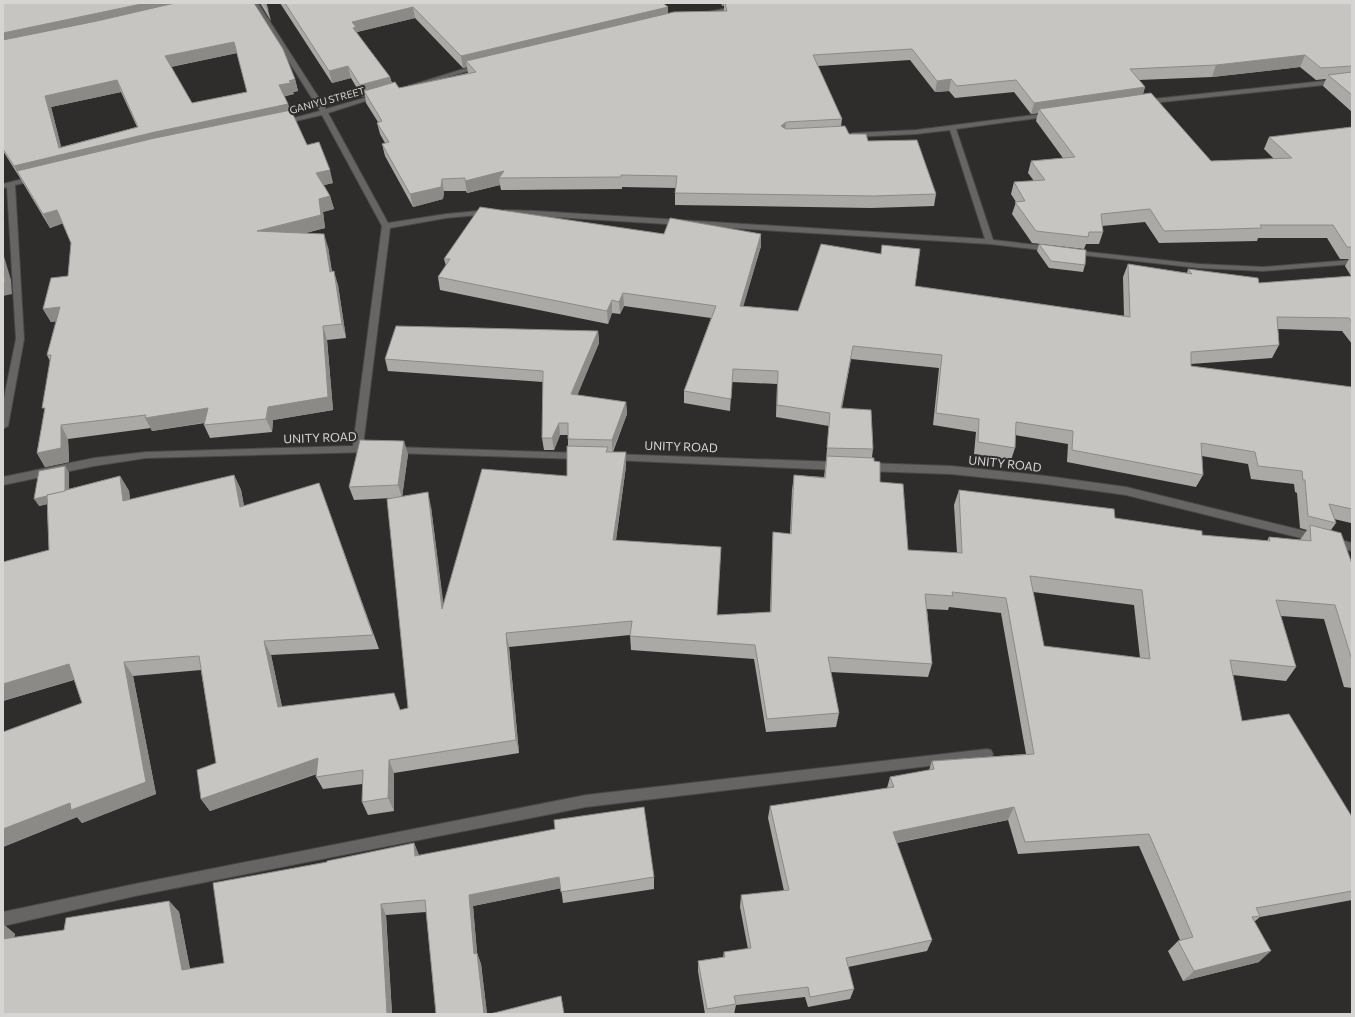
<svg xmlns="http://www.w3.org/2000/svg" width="1355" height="1017" font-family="Commissioner,sans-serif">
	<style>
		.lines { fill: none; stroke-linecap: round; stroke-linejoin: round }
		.minor-casing { stroke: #4a4846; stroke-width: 2 }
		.minor { fill: #666563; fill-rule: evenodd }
		.wall { fill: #aba9a6; fill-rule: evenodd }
		.shaded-wall { fill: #8b8a87 }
		.building { fill: #c7c5c1; stroke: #8b8a87; fill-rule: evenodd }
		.labels { text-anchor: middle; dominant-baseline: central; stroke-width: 4; stroke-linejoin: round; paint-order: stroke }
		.far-street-label { font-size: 10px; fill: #d7d5d4; stroke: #2f2d2b }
		.street-label { font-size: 12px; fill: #d7d5d4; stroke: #2f2d2b }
	</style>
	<rect width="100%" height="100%" fill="#2f2d2b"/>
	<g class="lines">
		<defs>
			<g id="minor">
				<polygon points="252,3 258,3 326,109 378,94 381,96 328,113 388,223 446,214 489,210 493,212 489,214 446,218 390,228 363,446 371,446 376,449 371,452 146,458 94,466 3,485 3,477 94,458 146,452 353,446 382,226 322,115 282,124 279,122 320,111"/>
				<polygon points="737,6 739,7 739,9 702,16 699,14"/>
				<polygon points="480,64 483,66 482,67 413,87 408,86"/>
				<polygon points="1352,78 1352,82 1143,104 1140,102 1143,100"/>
				<polygon points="1050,113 1052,114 1052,116 956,129 993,240 1054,247 1055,249 1051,251 990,244 505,214 501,212 505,210 536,211 985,239 950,130 916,134 853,137 849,135 853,133 916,130"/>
				<polygon points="34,176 37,176 37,180 15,185 24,339 8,426 3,429 3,403 16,339 7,187 3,188 3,184"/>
				<polygon points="1070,250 1199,264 1263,267 1352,260 1352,264 1263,271 1199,268 1073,254 1070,254"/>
				<polygon points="393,447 580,453 585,456 580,459 393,453 388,450"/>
				<polygon points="612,454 838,462 843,466 838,470 612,460 607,457"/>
				<polygon points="866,463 951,466 1046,476 1126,487 1317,534 1321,535 1322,538 1321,541 1317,542 1126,495 1046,484 951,474 866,471 861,467"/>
				<polygon points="1333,538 1352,543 1352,551 1329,545 1328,542 1329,539"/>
				<polygon points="987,749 991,750 993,754 991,758 987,759 586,807 135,896 3,926 3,912 135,884 586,795"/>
			</g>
		</defs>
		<use href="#minor" class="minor-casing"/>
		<use href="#minor" class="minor"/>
	</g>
	<g class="wall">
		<path d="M3 3H254L295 79 298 91 293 92 294 94 284 96 288 104 290 110 307 145 333 183 324 185 330 196 334 209 323 212 325 228 306 233 328 247 332 272 338 285 346 338 327 340 333 410 273 420 272 432 210 438 204 425 205 423 152 431 151 428 68 439 69 462 45 467 37 453 44 412 50 361 47 355 56 321 51 322 43 309 68 276 71 243 63 223 50 228 20 178 3 151ZM237 53 247 92 192 103 171 67ZM121 92 137 127 61 147 51 107Z"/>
		<polygon points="260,3 266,3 271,21"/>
		<path d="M280 3H663L668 14 724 11V6H722L721 3H1352V112L1323 86 1326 79 1316 80 1300 67 1212 77 1139 80 1145 87 1143 94 1211 161 1274 159 1264 149 1269 137 1352 127V344L1342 331 1278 329 1279 345 1272 358 1191 364V366L1352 509 1351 523 1334 519 1336 523 1331 530 1352 564V688L1344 687 1324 619 1281 616 1296 667 1286 681 1233 675 1242 721 1352 817V900L1260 917 1254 922 1259 962 1183 981 1168 951 1178 941 1180 940 1139 846 1018 854 1008 820 897 843 932 940 927 951 848 967 854 989 850 999 808 1007 805 997 736 1005 734 1014H705L698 971V961L723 957 724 952 748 949 740 907 741 895 784 891 768 818 770 806 887 788 890 777 929 770 932 761 1026 754 1001 613 949 607 948 610 927 609 932 664 928 677 830 672 839 713 836 727 766 732 754 659 631 650 630 635 509 647 519 753 394 773V811L368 815 362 802V784L323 789 316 777 317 774 210 811 201 799 216 763 201 670 133 676 156 794 82 823 77 817 3 847V732L82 703 74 680 3 701V562L49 550 47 504 39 506 65 466 69 473V489L120 476 129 491 130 500 234 475 241 490 244 506 319 483 379 649 271 655 282 707 400 710 408 708 392 498 354 500 349 487 408 454 402 497 431 507 443 604 567 476 568 446V435H560L554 450H544L542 438 543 382 388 371 385 359 598 331 599 343 577 395 626 402 627 414 613 452H626V466L616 540 717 615 770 612 772 547 773 532 790 534 792 490 794 475 824 477 826 460 829 426 776 417 777 384 732 382 730 411 684 403V391L711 318 624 306 620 314 612 313 608 324 440 290 438 277 446 266 444 259 664 234H761V246L743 306 798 311 915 286 1124 316 1123 277 1128 264 1187 273 1188 269 1259 283 1351 276 1345 266 1349 259H1340L1327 238H1258L1257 241 1159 243 1145 222 1102 226 1103 232 1099 244H1086L1084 249 1032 243 1012 214 1016 202 1011 194 1014 182 1034 181 1028 173 1031 161 1063 158 1036 121 1038 113 1031 114 1014 92 955 98 949 91 935 92 910 60 818 66 842 119 841 126 849 134 868 141 936 194 934 206 871 208 675 205V193L676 188 622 187V189L501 190 500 185 467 193 466 191H444L443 199 413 207 385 156 382 144 385 143 380 134 377 123 378 122 366 103 365 96 362 97 351 78 332 83ZM415 18 463 68 467 67 468 73 399 88 392 83 390 77 358 34 357 32ZM851 359 939 368 933 425 976 432 974 454 1011 460 1015 448V435L1068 444 1067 462 1196 487 1203 475 1202 456 1248 464 1251 479 1294 484 1295 492 1297 493 1300 528 1307 530 1300 540 1269 537 1267 541 1202 535 959 490 954 505 957 553 908 550 880 482 874 461 872 457 873 449 842 408ZM1033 592 1134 605 1140 658 1044 646Z"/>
		<polygon points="1039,244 1085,265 1083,272 1049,268 1037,251"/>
		<polygon points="414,843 419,856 654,877 654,889 563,903 561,888 473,906 477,953 481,964 487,1014 436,1014 426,912 386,915 392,1014 3,1014 3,924 15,934 14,938 64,930 169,901 179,912 190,969 224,963 327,862"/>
	</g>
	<g class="shaded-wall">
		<polygon points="146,3 201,3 3,46 3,33"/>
		<rect x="722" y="3" width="2" height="3"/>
		<polygon points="413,7 415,18 357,32 359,39 356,39 352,22"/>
		<polygon points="668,7 668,18 466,61 467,67 463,68 461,56"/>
		<polygon points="234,42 237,53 169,67 165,56"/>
		<polygon points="1305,55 1300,67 1212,77 1216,65"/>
		<polygon points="348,66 351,78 332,83 329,71"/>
		<polygon points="390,77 393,88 364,91 365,96 362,97 360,85"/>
		<polygon points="295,79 298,91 293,92 294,94 283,97 279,85 289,81"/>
		<polygon points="951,79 949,91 935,92 937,81"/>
		<polygon points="117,80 121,92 51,107 63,154 155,132 288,104 291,116 17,171 20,178 14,166 59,148 45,96"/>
		<polygon points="1145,87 1141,99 1039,109 1038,113 1031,114 1034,103"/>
		<polygon points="786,122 785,134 781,126"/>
		<polygon points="330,170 333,183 320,186 316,173"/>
		<polygon points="504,171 499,178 500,185 467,193 465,181"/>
		<polygon points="442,179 444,191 443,199 413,207 410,194"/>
		<polygon points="330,196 334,209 323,212 325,228 262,244 257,231 319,199"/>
		<polygon points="57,210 64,223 50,228 43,214"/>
		<polygon points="324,234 328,247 334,285 330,272"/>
		<polygon points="761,234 761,246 740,318 740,306"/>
		<polygon points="3,253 11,280 12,294 3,296"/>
		<polygon points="334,271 338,285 346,338 342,324"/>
		<polygon points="623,293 624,306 620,314 619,302"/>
		<polygon points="612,300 612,313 608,324 607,311"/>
		<polygon points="60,307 67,320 51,322 43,309"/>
		<polygon points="323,326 327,340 333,410 273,420 272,432 266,419 268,407"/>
		<polygon points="598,331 599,343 573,406 571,394"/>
		<polygon points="626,402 627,414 612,452 612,440"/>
		<polygon points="208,408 214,421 152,431 145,418"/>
		<polygon points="559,423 560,435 554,450 552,438"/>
		<polygon points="61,425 68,439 69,462 45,467 37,453"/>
		<polygon points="404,441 408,454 402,498 398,485"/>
		<polygon points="626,452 626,466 614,554 613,540"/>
		<polygon points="65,466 69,473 69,499 39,506 34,499"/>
		<polygon points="234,475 241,490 247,522 240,507"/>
		<polygon points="120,476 129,491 132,516 123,501"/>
		<polygon points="428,492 431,507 446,623 442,609"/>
		<polygon points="506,633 509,647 519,753 516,740"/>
		<polygon points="264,641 271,655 285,721 278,707"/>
		<polygon points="124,662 133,676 156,794 82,823 77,817 3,847 3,829"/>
		<polygon points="69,664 79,678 3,701 3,684"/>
		<polygon points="318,758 324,771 210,811 201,799"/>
		<polygon points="389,760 394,773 394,811 388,798"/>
		<polygon points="1014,807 1008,820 889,844 893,832"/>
		<polygon points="414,843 419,855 420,868 415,856"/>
		<polygon points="559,877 562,888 473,906 478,964 474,954 469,895"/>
		<polygon points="169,901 179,912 192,980 182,970"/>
		<polygon points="381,904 386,915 392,1014 387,1014"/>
		<polygon points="3,924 15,934 11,951 3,944"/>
		<polygon points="1271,951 1259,962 1183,981 1194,971"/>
		<polygon points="477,953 481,964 487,1014 484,1014"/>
	</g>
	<g class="building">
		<polygon points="3,3 146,3 3,33"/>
		<path d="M175 3H254L283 49 295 79 289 81 291 83 279 85 288 104 155 132 14 166 3 149V40L97 21ZM234 42 247 92 192 103 165 56ZM117 80 138 127 59 148 45 96Z"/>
		<polygon points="264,3 266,3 268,10"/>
		<polygon points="285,3 663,3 668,7 461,56 413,7 352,22 356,27 353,28 390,77 360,85 348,66 329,71"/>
		<polygon points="725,3 1352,3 1352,66 1321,68 1305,55 1216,65 1130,69 1145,87 1034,103 1016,80 957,86 951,79 937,81 912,49 813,55 842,119 786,122 781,126 786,129 845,126 849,134 866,134 868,141 917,140 936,194 873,196 675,193 677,176 621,175 621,177 499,178 504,171 465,181 465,178 442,179 441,187 410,194 382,144 389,142 377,123 382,121 364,91 395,82 399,88 476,72 466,61 674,12 727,11"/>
		<polygon points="1352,72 1352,95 1328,75"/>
		<polygon points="1151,93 1211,161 1292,158 1269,137 1352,127 1352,247 1347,247 1333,225 1260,225 1262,228 1164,231 1150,209 1101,214 1103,232 1089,232 1088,237 1036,231 1015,202 1025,201 1014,182 1045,180 1031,161 1075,157 1039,109"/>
		<polygon points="291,110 307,145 319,142 330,170 316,173 330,196 319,199 321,215 257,231 324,234 330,272 334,271 342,324 323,326 328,397 268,407 266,419 204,425 208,408 145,418 146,415 61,425 61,448 37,453 45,408 42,408 51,355 47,355 60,307 43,309 51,278 68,276 71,243 57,210 43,214 17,171 155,138"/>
		<polygon points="480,207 664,234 670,218 761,234 740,306 798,311 821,244 881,254 882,245 920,249 915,286 1130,317 1128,264 1192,274 1188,269 1258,278 1259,283 1352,276 1352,322 1349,318 1277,317 1279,345 1191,352 1191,366 1352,387 1352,509 1329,504 1336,523 1308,516 1305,480 1303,480 1302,471 1258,466 1255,452 1201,443 1203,475 1072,450 1073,431 1016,422 1015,448 978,442 979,419 936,413 942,355 853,346 841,408 871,410 873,449 827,448 830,413 777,405 778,371 733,369 731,399 684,391 716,306 623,293 619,302 612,300 607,311 438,277 450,259 444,259"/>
		<polygon points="1039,244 1086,250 1085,265 1051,261"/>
		<polygon points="3,264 4,268 5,282 3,282"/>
		<polygon points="396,326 598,331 571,394 626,402 612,440 568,439 568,423 559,423 552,438 542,438 543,371 385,359"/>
		<polygon points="360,440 404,441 398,485 349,487"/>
		<path d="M567 446 608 447 606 452H626L613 540 721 547 717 615 771 612 773 532 791 534 794 475 825 478 827 456 874 458V461L880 462V482L903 484 908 550 962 553 959 490 1114 509 1115 518 1202 531V535L1270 541 1269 537 1311 541 1310 525 1341 533 1352 564V660L1335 605 1276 600 1296 667 1230 660 1242 721 1289 714 1352 817V891L1256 908 1260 916 1252 917 1271 951 1194 971 1178 941 1193 937 1149 834 1025 842 1014 807 893 832 932 940 846 958 854 989 810 997 808 987 734 996 736 1004 707 1009 698 961 725 957 724 952 751 948 741 895 789 890 770 806 894 787 890 777 934 769 932 761 1034 754 1006 598 952 592 953 596 925 594 932 664 828 657 839 713 767 719 755 645 630 636 632 621 506 633 516 740 389 760 388 798 362 802 363 770 316 777 318 758 201 799 197 770 216 763 199 656 124 662 146 782 71 810 70 803 3 829V732L82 703 69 664 3 684V562L49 550 47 495 120 476 123 501 234 475 240 507 319 483 373 635 264 641 278 707 394 693 400 710 408 708 387 499 428 492 442 609 482 469 567 476ZM1030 576 1142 590 1150 659 1044 646Z"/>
		<polygon points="65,466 65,491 47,495 47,496 34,499 39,471"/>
		<polygon points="644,807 654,877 561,892 559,877 469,895 474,954 477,953 484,1014 436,1014 425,900 381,904 387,1014 3,1014 3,939 64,930 66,918 169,901 182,970 224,963 213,883 327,862 327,861 414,843 415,856 555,829 554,820"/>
		<polygon points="561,996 564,1014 490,1014"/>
	</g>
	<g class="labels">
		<g class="far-street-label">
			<text transform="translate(327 100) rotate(-15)">GANIYU STREET</text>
		</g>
		<g class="street-label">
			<text transform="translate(320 437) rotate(-2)">UNITY ROAD</text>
			<text transform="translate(681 446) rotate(2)">UNITY ROAD</text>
			<text transform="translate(1005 463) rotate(6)">UNITY ROAD</text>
		</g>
	</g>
	<rect width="1355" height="1017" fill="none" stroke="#d7d5d4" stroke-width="8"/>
</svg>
